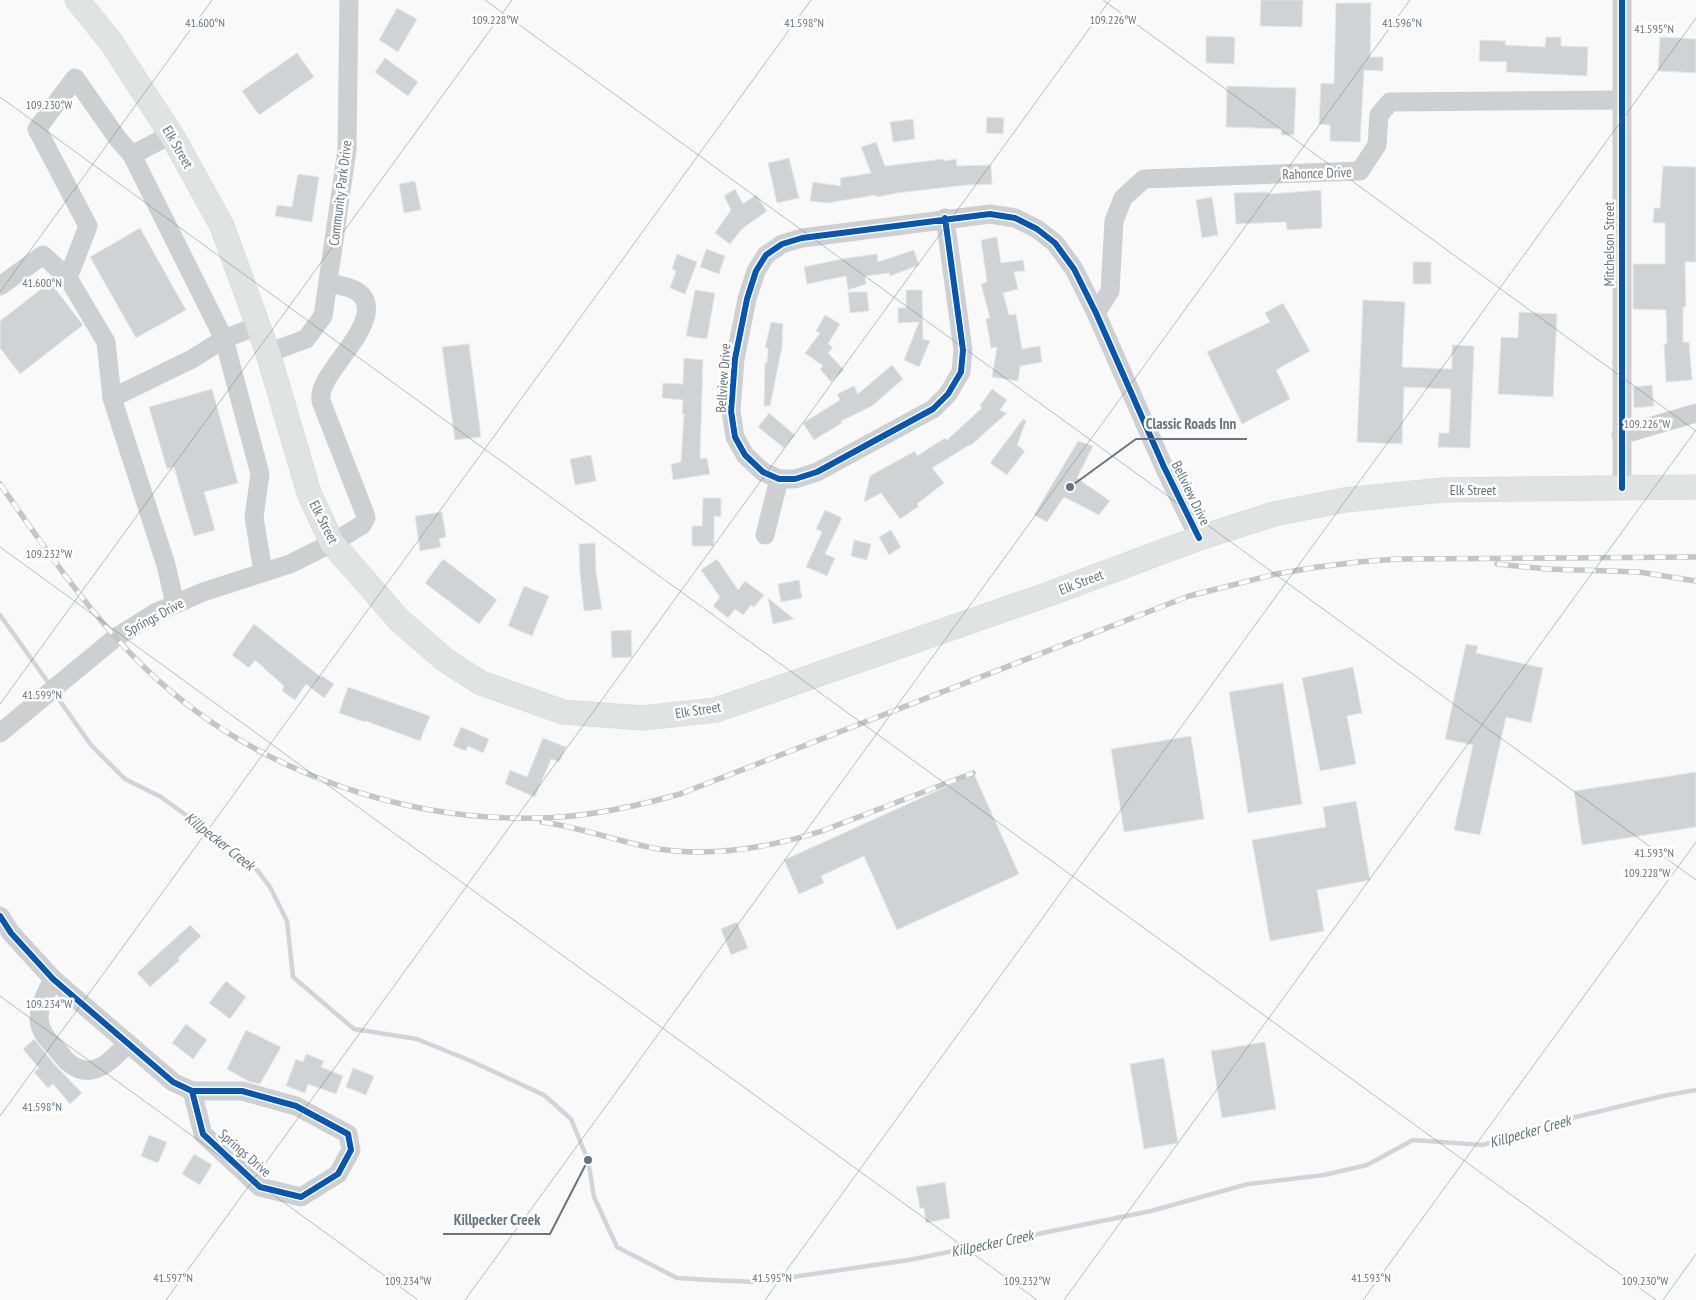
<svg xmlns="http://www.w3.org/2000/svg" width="1696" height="1300" font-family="'PT Sans Narrow',sans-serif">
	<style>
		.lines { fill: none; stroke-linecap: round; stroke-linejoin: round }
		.stream { stroke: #ced6d9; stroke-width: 4.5 }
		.building { fill: #d0d2d3; stroke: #e8e8e8 }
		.major-casing { stroke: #d5d6d7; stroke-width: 25 }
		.minor { stroke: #cecfd0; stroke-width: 19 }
		.major { stroke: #e1e2e2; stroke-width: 24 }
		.rail-casing { stroke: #c3c5c6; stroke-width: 5.5 }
		.rail { stroke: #fff; stroke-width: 4; stroke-dasharray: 11; stroke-linecap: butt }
		.cycleway-casing { stroke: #fff; stroke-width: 9 }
		.cycleway { stroke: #0057b8; stroke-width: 6 }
		.ticks { fill: none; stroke: #657683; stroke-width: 1; stroke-opacity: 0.45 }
		.labels { text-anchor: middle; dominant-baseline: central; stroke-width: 5; stroke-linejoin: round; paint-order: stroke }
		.street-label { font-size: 14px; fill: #657683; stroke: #fff }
		.water-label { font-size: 15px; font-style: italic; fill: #60757c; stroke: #fff }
		.ticks-label { font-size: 12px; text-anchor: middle; fill: #657683; stroke: #fff; stroke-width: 5; stroke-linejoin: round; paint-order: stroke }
		.leader { fill: none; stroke: #657683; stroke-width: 2 }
		.callout-dot { fill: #657683; stroke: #fff; stroke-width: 2 }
		.callout-label { font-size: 15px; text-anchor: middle; font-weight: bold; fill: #657683; stroke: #fff; stroke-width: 5; stroke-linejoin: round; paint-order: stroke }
	</style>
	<rect width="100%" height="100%" fill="#f9f9f9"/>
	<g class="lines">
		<g class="stream">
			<polyline points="0,615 50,685"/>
			<polyline points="55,694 91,745 125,779 161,797 252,863 270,887 287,921 293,977 354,1029 417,1039 471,1061 544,1095 571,1119 588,1160 594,1197 617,1247 677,1278 709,1280 758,1282 909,1260 1151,1211 1248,1184 1324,1175 1367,1165 1413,1140 1483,1145 1551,1123 1663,1096 1696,1090"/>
		</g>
	</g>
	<g class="building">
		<polygon points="1261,0 1303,0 1302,27 1260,26"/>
		<polygon points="1336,3 1371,3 1370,57 1383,57 1383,71 1364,70 1360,142 1330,141 1330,125 1319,124 1321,83 1334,84"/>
		<polygon points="397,8 417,19 398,52 379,40"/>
		<polygon points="1206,36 1235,37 1234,64 1206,63"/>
		<polygon points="1546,37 1561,37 1561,46 1588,47 1587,76 1506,72 1507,62 1479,61 1480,40 1506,41 1505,45 1545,47"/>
		<polygon points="1660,37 1696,39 1696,73 1658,71"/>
		<polygon points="297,53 314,77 259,115 242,91"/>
		<polygon points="385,58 418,82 408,96 375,72"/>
		<polygon points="1227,86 1296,88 1294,135 1281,135 1282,129 1226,127"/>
		<polygon points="987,117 1004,118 1003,134 986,133"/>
		<polygon points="913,119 915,139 893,142 890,122"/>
		<polygon points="876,142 885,166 944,159 944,161 956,159 957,166 991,165 992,184 966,185 897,193 877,197 876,195 827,203 810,201 813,182 841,186 840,178 871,173 861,147"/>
		<polygon points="789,158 799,198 777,203 768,163"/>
		<polygon points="1663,166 1696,167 1696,262 1685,262 1686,307 1683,307 1683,342 1689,342 1692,380 1666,382 1664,344 1667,343 1666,310 1633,309 1633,264 1665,264 1665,223 1653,223 1654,208 1660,208"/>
		<polygon points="298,174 319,177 312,222 275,216 277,205 292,207"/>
		<polygon points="415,181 421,210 404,213 399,184"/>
		<polygon points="735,189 743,204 756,195 767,211 742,229 730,244 715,233 731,210 724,196"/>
		<polygon points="1321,190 1322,228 1287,230 1286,222 1236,224 1234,193 1268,192 1268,194"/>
		<polygon points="1212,197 1218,235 1202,238 1196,200"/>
		<polygon points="140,228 186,310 136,338 90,257"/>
		<polygon points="997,237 1001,263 1023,260 1025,271 1014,272 1018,289 1003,293 1009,315 1016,314 1022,349 1040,346 1042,362 1020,366 1018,381 992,377 997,347 991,348 986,319 990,318 981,284 987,282 981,240"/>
		<polygon points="706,249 725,256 719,274 700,267"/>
		<polygon points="914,250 919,265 890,276 889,273 865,276 866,284 848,290 846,276 807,284 804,267 847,258 877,254 878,262"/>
		<polygon points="677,254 697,262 685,294 670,288 676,271 672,269"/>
		<rect x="1413" y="262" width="18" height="22"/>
		<polygon points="50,282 83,325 20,374 0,348 0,321"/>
		<polygon points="695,290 715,293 707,339 686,336"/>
		<polygon points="906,290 922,290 923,339 930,341 919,367 904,360 919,322 898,323 898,308 906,308"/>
		<polygon points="848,292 867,292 869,311 850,313"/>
		<polygon points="1363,300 1405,302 1402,367 1452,369 1452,345 1474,346 1470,448 1438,447 1439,433 1449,433 1451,389 1404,387 1402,444 1357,442"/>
		<polygon points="1283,303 1310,351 1276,370 1290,399 1242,424 1207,352 1270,322 1265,313"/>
		<polygon points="1519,312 1557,314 1553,397 1498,394 1501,337 1518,338"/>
		<polygon points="825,315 840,324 828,344 833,347 828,353 844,370 831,382 820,369 823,366 805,353 820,333 816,331"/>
		<polygon points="771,322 783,324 782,347 770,406 764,406 765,363 767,363 768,348 765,348"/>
		<polygon points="469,344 481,437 455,440 442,347"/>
		<polygon points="684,358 703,360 700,459 707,458 710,474 673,480 671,464 681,462 684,414 682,414 683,400 662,398 663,383 683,384"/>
		<polygon points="892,365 903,379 872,406 841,421 842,423 814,440 803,423 840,400 837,394 854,386 858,394"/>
		<polygon points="1652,385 1654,406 1634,408 1633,387"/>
		<polygon points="212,389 238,483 204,492 215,530 194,536 174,467 167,469 149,407"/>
		<polygon points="992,389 1007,400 1000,410 1007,413 970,446 969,445 932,468 944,483 917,504 919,506 900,519 881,493 864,502 870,476 915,451 917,456 945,438 947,440 982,408 980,406"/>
		<polygon points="769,413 795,435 784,448 758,427"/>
		<polygon points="1023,419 1026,421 1017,445 1025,451 1007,475 990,463"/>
		<polygon points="1078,441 1093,446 1077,478 1110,501 1099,515 1064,497 1047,522 1034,515"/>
		<polygon points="591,455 596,481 575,485 570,459"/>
		<polygon points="703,498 721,498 721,517 714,516 714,546 692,546 692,526 702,526"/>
		<polygon points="825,510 842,518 825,554 835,558 827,576 806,567 822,532 816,529"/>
		<polygon points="442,512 446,537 439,539 441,547 420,551 415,516"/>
		<polygon points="891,530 901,547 889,555 879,537"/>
		<polygon points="854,540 871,544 867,560 851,556"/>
		<polygon points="595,543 596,572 602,609 584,611 580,573 579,544"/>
		<polygon points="443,559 497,600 479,624 425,583"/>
		<polygon points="717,559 738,590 745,581 764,595 754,607 751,605 743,615 735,609 728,618 713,606 720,597 701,570"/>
		<polygon points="799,580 802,598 781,602 778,584"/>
		<polygon points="524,586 549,596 532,636 508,626"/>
		<polygon points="768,598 794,619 773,624"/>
		<polygon points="254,624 321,677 322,676 334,684 324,698 306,684 295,700 282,691 284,686 255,660 249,668 232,655"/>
		<polygon points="631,630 632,657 612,658 611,631"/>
		<polygon points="1466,644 1478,646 1476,653 1543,668 1531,723 1506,717 1480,835 1454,830 1473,745 1445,739"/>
		<polygon points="1353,667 1362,713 1347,716 1356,764 1320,771 1302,678"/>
		<polygon points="1283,683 1302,804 1248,813 1229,692"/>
		<polygon points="348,687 430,716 420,741 366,721 365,722 339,713"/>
		<polygon points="461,727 489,739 483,753 468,746 466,751 453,746"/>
		<polygon points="1191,736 1204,819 1124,832 1111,749"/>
		<polygon points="543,738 566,747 559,762 551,759 535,797 505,784 510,770 527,777"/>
		<polygon points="1696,772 1696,827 1582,845 1574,791"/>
		<polygon points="974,774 1019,874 897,930 864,856 821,876 824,883 799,894 784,860"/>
		<polygon points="1356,801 1370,880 1317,890 1324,931 1270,941 1252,840 1326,827 1323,807"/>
		<polygon points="737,922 748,948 731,955 721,929"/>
		<polygon points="190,925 201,936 178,958 180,960 150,987 137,973"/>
		<polygon points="226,981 246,997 230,1019 209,1003"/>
		<polygon points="186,1024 207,1040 193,1059 172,1043"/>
		<polygon points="246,1030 281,1047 260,1084 250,1082 227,1069"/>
		<polygon points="34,1039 55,1065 82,1093 70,1104 53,1084 48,1088 34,1072 39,1068 23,1049"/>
		<polygon points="1265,1042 1276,1109 1222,1118 1211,1051"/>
		<polygon points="306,1054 324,1061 321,1067 343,1076 336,1094 308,1084 305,1093 286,1086 296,1059 303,1062"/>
		<polygon points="1164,1058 1178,1143 1144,1149 1130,1064"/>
		<polygon points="353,1068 374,1076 366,1095 346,1087"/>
		<polygon points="149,1135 167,1142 158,1163 141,1156"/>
		<polygon points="194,1154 212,1165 200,1185 182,1174"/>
		<polygon points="945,1182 950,1218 926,1223 924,1208 920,1208 916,1187"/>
	</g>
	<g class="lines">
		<defs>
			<polyline id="major" points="77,0 111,42 174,139 222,226 268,353 309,493 332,543 399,620 445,660 481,683 563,712 643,718 716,710 1049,594 1199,538 1274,514 1345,500 1443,490 1696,487"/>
		</defs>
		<use href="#major" class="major-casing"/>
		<g class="minor">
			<polyline points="1622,0 1622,488"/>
			<polyline points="132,155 224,339 260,474 254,517 263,572"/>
			<polyline points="945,218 963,350 961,372 948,394 933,409 817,472 795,479 779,479 763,472 745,455 735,437 731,411 735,359 747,299 756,271 766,255 782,244 802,238 990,214 1015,218 1037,229 1055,243 1074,269 1096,313 1164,467 1199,538"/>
			<polyline points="68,278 88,226 37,129 75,78 118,139 132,155 172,134"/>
			<polyline points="0,286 43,255 68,278 106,342 112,398 166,565 175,604"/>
			<polyline points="1096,313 1110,291 1114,221 1123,198 1144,179 1360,171 1377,145 1379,115 1390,102 1622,100"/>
			<polyline points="268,353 306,339 323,316 347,150 349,0"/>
			<polyline points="112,398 192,359 224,339 257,326"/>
			<polyline points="1621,435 1696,413"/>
			<polyline points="765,535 779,479"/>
			<path d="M0 733 115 638 155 613 203 592 290 564 332 543 362 525 366 518 365 514 321 401C317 377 360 345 366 314 370 289 346 286 328 283"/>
			<polyline points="0,916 11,933 53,979 173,1082 192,1091 242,1091 296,1106 348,1134 351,1150 338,1174 301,1197 260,1187 203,1134 192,1091"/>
			<path d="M53 979C47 992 39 1004 39 1019 40 1032 47 1039 56 1048 60 1053 64 1059 69 1063 93 1082 112 1060 128 1043"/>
		</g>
		<use href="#major" class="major"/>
		<defs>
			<g id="rail">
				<path d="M0 484C45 548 89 614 146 669 253 772 412 827 560 817 601 814 641 805 680 794L1189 596 1276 574 1318 567 1358 562 1397 559 1696 557"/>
				<polyline points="1497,564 1547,569 1639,572 1696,581"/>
				<path d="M542 822C580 827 615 841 653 848 710 858 768 848 822 831L973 773"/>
			</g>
		</defs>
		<use href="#rail" class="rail-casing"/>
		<use href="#rail" class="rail"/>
		<defs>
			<g id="cycleway">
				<polyline points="1622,0 1622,488"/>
				<polyline points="945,218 963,350 961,372 948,394 933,409 817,472 795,479 779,479 763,472 745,455 735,437 731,411 735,359 747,299 756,271 766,255 782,244 802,238 990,214 1015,218 1037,229 1055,243 1074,269 1096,313 1164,467 1199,538"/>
				<polyline points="0,916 11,933 53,979 173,1082 192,1091 242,1091 296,1106 348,1134 351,1150 338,1174 301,1197 260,1187 203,1134 192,1091"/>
			</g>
		</defs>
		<use href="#cycleway" class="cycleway-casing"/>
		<use href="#cycleway" class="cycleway"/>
	</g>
	<path class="ticks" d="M485 0 1696 880M1103 0 1696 431M0 97 1656 1300M0 292 212 0M0 547 1037 1300M0 704 512 0M0 996 418 1300M0 1116 811 0M166 1300 1110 0M465 1300 1410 0M765 1300 1696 18M1064 1300 1696 430M1363 1300 1696 842M1663 1300 1696 1254"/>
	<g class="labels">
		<g class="street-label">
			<text transform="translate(178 147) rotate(60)">Elk Street</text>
			<text transform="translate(1317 173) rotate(-2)">Rahonce Drive</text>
			<text transform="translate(340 193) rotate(-83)">Community Park Drive</text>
			<text transform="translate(1609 244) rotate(-90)">Mitchelson Street</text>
			<text transform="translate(723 378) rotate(-86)">Bellview Drive</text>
			<text x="1473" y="490">Elk Street</text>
			<text transform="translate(1191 493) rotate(64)">Bellview Drive</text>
			<text transform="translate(324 522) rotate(63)">Elk Street</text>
			<text transform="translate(1081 582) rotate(-21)">Elk Street</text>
			<text transform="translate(154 617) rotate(-28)">Springs Drive</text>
			<text transform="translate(698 710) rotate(-9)">Elk Street</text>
			<text transform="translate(245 1153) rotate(41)">Springs Drive</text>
		</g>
		<g class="water-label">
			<text transform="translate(220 841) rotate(38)">Killpecker Creek</text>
			<text transform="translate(1530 1131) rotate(-16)">Killpecker Creek</text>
			<text transform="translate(992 1243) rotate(-12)">Killpecker Creek</text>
		</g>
	</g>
	<g class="ticks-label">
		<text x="495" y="24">109.228°W</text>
		<text x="1113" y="24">109.226°W</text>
		<text x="205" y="27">41.600°N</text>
		<text x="804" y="27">41.598°N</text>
		<text x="1402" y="27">41.596°N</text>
		<text x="1654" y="33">41.595°N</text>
		<text x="49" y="109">109.230°W</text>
		<text x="42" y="287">41.600°N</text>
		<text x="1647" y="428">109.226°W</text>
		<text x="49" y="558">109.232°W</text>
		<text x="42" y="699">41.599°N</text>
		<text x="1654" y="857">41.593°N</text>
		<text x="1647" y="877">109.228°W</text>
		<text x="49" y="1008">109.234°W</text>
		<text x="42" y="1111">41.598°N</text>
		<text x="173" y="1282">41.597°N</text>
		<text x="772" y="1282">41.595°N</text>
		<text x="1371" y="1282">41.593°N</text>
		<text x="408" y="1285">109.234°W</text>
		<text x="1027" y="1285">109.232°W</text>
		<text x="1645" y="1285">109.230°W</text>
	</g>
	<path class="leader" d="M1070 487L1136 439H1247M588 1160L550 1234H443"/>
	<g class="callout-dot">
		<circle cx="1070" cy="487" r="5"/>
		<circle cx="588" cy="1160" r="5"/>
	</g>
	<g class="callout-label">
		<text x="1191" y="429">Classic Roads Inn</text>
		<text x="497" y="1225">Killpecker Creek</text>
	</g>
</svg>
